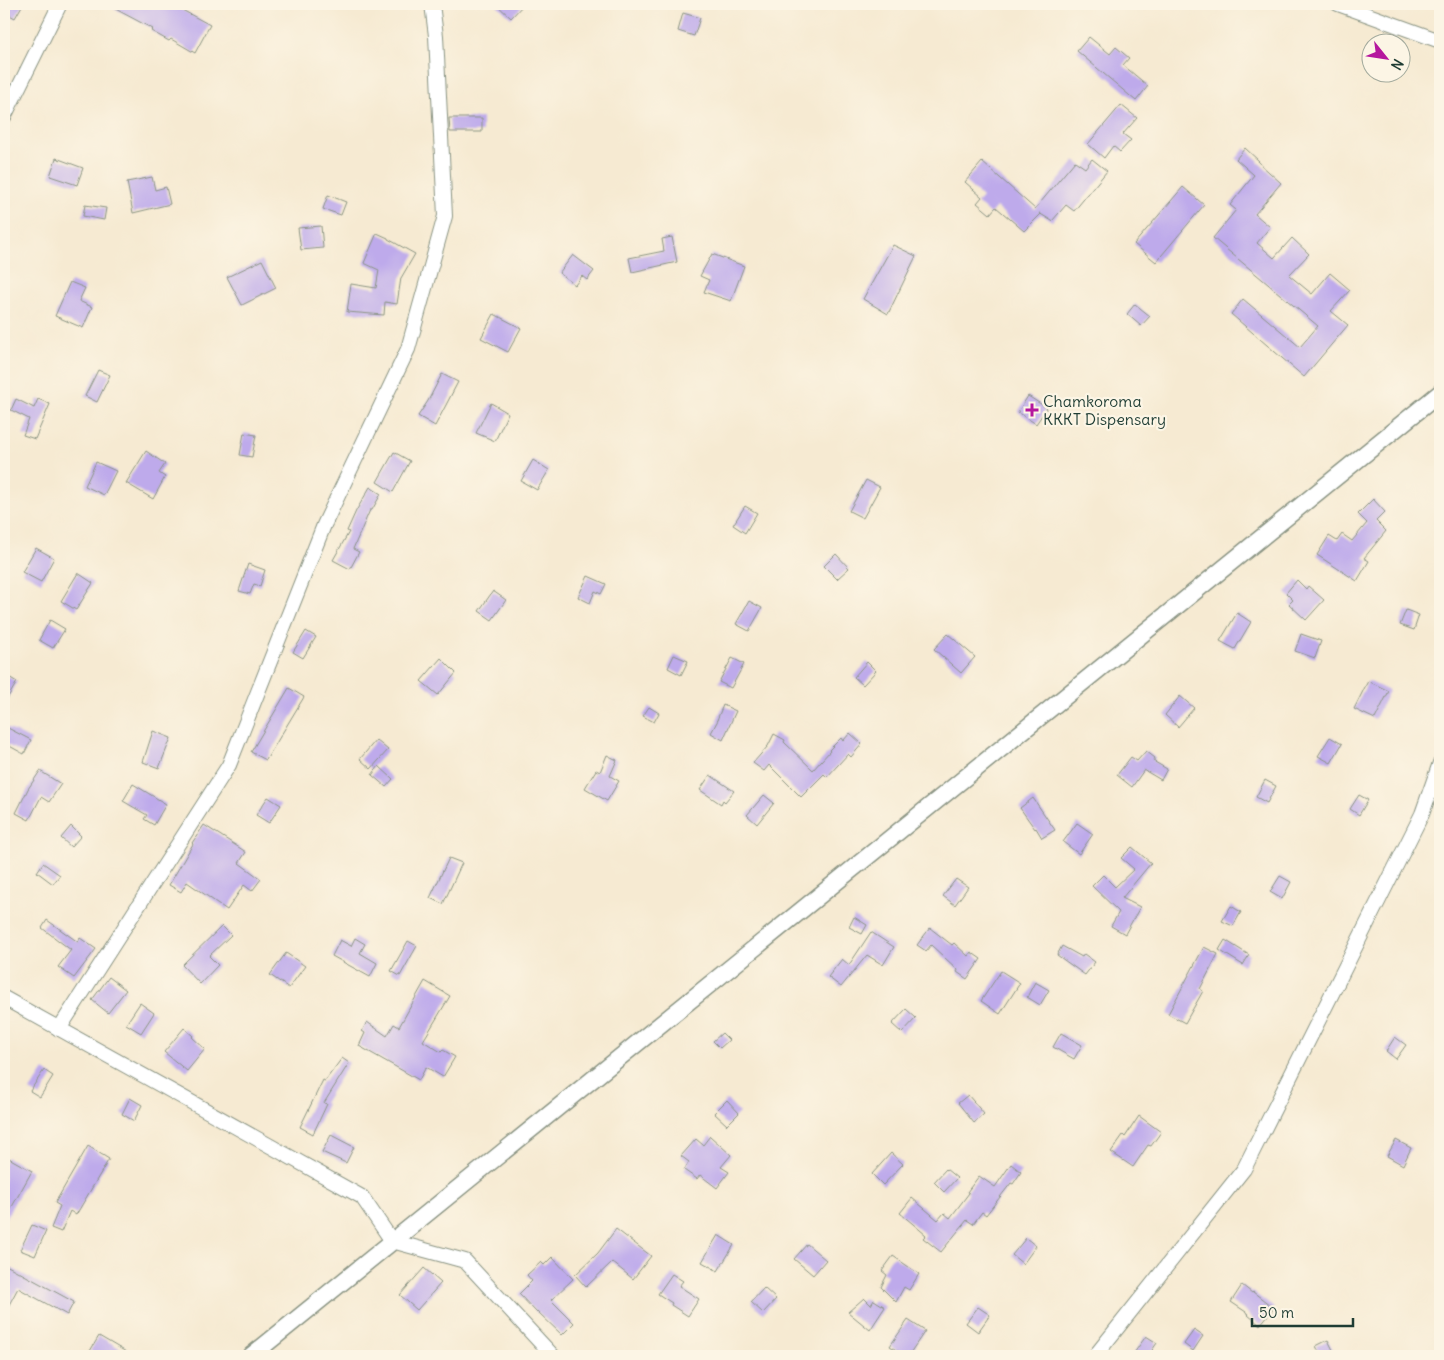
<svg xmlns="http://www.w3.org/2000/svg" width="1444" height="1360" font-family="Delius,sans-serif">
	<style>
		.building { fill: #beaaeb }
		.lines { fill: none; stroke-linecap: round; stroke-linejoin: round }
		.minor-casing { stroke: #8a9483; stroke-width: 16 }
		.tertiary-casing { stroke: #8a9483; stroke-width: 19 }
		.minor { stroke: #fff; stroke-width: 14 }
		.tertiary { stroke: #fff; stroke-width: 16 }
		.poi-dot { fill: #b5179e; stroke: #fcf5e5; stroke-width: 2 }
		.labels { text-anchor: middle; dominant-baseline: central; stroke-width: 4.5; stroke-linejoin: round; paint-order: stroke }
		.poi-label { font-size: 16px; fill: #1f3d34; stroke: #fcf5e5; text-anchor: start }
	</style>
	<rect width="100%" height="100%" fill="#fcf5e5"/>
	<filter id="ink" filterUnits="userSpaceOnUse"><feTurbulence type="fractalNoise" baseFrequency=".02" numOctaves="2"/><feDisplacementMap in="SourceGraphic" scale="10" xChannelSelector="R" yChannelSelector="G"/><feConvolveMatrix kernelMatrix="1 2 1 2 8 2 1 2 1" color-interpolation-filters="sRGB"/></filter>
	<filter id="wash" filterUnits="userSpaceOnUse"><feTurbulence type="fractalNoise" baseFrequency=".0096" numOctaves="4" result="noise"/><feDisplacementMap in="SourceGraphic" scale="20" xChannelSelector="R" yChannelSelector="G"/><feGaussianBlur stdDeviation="1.12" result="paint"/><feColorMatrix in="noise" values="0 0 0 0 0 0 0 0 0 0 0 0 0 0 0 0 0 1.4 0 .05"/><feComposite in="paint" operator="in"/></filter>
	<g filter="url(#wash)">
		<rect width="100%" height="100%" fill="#f6ead2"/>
		<g id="blocks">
			<g class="building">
				<polygon points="4,4 23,4 15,18 4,12"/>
				<polygon points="106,4 171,4 210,25 195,53 171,39 169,41 151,31 153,29"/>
				<polygon points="496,4 524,4 511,18"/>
				<polygon points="683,13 700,18 694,36 678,31"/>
				<polygon points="1089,37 1110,54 1116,47 1129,58 1123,65 1148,86 1136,101 1077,51"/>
				<polygon points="1121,105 1137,118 1123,134 1131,140 1120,152 1113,146 1104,158 1088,144"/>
				<polygon points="449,118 482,118 482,132 450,132"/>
				<polygon points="1245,148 1259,161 1258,162 1281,183 1255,214 1270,227 1257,243 1274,258 1292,238 1309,254 1289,275 1312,294 1330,273 1350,290 1331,311 1348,325 1304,377 1231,314 1243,299 1300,347 1318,326 1213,238 1236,210 1230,205 1254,175 1236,159"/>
				<polygon points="56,158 83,168 77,185 50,176"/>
				<polygon points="1092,159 1107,171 1074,211 1066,205 1052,221 1039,213 1041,214 1024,231 996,207 990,214 977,203 982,197 965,182 982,162 1035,209 1075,161 1085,168"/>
				<polygon points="152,177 155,190 166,187 170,204 133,213 127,182"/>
				<polygon points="1183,187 1204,205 1156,262 1134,244"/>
				<polygon points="328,195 346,202 341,215 323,209"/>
				<polygon points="85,205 106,208 104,220 83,216"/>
				<polygon points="321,226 323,248 301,250 298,228"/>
				<polygon points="377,233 388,238 388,239 415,254 401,278 397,304 385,302 384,315 347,312 351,284 376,288 379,270 364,263"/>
				<polygon points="672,237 677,262 632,272 629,258 664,251 662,239"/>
				<polygon points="893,245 916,256 888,314 863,299"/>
				<polygon points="712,254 744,266 731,301 704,292 709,280 700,276"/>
				<polygon points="573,255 594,271 587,280 582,276 575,285 559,273"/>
				<polygon points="262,260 276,288 242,305 227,277"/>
				<polygon points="70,282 85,288 79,301 92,307 83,328 55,316"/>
				<polygon points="1135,304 1150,316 1141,326 1127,314"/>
				<polygon points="494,314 521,328 508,352 481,338"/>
				<polygon points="98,370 110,375 97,402 85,396"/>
				<polygon points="442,374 458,382 435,426 418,416 428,401"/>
				<polygon points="1028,396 1047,408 1036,424 1018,412"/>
				<polygon points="16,399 34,408 38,399 50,404 35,439 23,435 29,419 11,410"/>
				<polygon points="491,403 508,413 495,441 476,433"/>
				<polygon points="244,433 256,435 252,457 240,455"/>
				<polygon points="146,451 165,464 159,473 165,477 153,499 126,483"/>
				<polygon points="394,452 410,461 393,492 377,482"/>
				<polygon points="533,460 549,470 537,490 521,481"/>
				<polygon points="96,462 116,471 104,495 85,486"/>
				<polygon points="866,480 880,487 863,518 849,511"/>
				<polygon points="370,487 381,494 372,510 370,510 353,549 359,552 350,569 333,560 349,532 347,531 356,511"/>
				<polygon points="1373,499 1385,512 1376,521 1386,531 1364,558 1369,561 1357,581 1317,555 1329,536 1337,541 1342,534 1352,541 1367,523 1358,514"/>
				<polygon points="745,506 757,513 745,533 733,525"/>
				<polygon points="36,548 54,558 41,582 22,572"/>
				<polygon points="836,554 849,568 837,579 824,566"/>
				<polygon points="248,564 265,570 260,586 254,584 250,594 239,591"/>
				<polygon points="78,573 93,583 76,610 61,601"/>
				<polygon points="588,576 606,584 601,594 595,591 590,603 578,597"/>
				<polygon points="1297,580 1306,589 1308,586 1324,600 1306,620 1289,604 1293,600 1286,593"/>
				<polygon points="493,591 506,600 492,620 479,611"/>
				<polygon points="749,601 762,608 749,631 736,624"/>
				<polygon points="1406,610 1419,615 1414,630 1400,625"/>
				<polygon points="1237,613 1251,622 1235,649 1220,641"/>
				<polygon points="50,620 65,629 53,648 39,640"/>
				<polygon points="306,631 316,637 303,658 293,652"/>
				<polygon points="948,634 975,657 961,673 934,649"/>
				<polygon points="1301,634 1321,641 1315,658 1295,651"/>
				<polygon points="674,655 688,661 681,675 668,668"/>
				<polygon points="441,658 456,673 438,695 421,681"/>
				<polygon points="732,658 744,664 731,688 719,682"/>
				<polygon points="867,662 876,671 863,685 854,677"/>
				<polygon points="4,674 17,682 4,704"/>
				<polygon points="1368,681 1389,691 1375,719 1354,709"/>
				<polygon points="289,688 304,697 266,760 251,752"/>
				<polygon points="1180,696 1194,708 1178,727 1165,715"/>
				<polygon points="723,705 736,711 723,740 711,733 718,720 717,720"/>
				<polygon points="649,707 659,713 654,722 643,716"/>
				<polygon points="4,726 31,740 24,754 4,743"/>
				<polygon points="153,731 171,738 159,768 143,762"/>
				<polygon points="850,733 862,744 851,757 848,754 827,777 824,774 801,797 769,765 764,771 753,763 768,746 774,734 785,740 784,742 813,770 830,751 829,750 841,738 843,741"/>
				<polygon points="1330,737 1342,744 1331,763 1318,756"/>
				<polygon points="376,740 388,750 371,769 360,759"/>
				<polygon points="1146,751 1155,758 1153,761 1167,769 1161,780 1144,770 1132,787 1117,775 1131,757 1137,761"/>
				<polygon points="607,755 617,760 610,776 619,781 607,801 585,788 596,770 600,772"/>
				<polygon points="379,766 393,779 386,787 372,775"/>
				<polygon points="40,771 61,784 49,802 41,797 29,820 16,813 28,789"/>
				<polygon points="710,775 734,791 725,802 723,800 721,804 700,790"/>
				<polygon points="1265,780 1276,786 1267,803 1256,797"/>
				<polygon points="133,784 166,804 154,825 144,819 147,815 123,801"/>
				<polygon points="764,795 774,803 757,824 747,815"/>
				<polygon points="1359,795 1368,800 1359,815 1350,809"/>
				<polygon points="268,797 281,805 269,823 256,815"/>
				<polygon points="1033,798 1055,830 1042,838 1036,828 1035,829 1020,808"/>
				<polygon points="1077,823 1093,834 1079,854 1063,842"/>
				<polygon points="204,825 246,852 239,863 261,879 252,891 244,885 227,910 187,882 181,892 169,885 193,844 192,843"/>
				<polygon points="71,826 81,836 71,847 61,838"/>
				<polygon points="1132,847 1151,863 1122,898 1140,907 1125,934 1111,926 1119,912 1092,886 1103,875 1115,887 1134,869 1121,858"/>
				<polygon points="449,858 462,863 443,904 430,898"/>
				<polygon points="43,863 60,875 53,884 37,872"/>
				<polygon points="1280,876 1291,882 1282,899 1270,892"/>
				<polygon points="956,879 968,887 955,905 943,896"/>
				<polygon points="1231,906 1241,912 1233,926 1222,921"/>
				<polygon points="854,917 867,925 862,934 849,927"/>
				<polygon points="47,920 78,942 80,938 96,949 74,978 58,967 71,950 42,928"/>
				<polygon points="222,926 231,935 209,956 218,965 200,984 182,965"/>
				<polygon points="930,928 952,945 954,943 968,956 971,952 981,959 967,979 957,972 958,970 931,945 926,951 917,945"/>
				<polygon points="871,932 894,947 883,965 867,955 841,987 828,977 842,959 849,965"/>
				<polygon points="355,938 365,944 360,953 377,963 370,977 332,956 340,940 351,946"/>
				<polygon points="1225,940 1249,955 1243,965 1219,950"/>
				<polygon points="408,941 417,946 400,976 391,971"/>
				<polygon points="1062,946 1082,957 1084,954 1095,962 1085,975 1057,955"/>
				<polygon points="1204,947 1218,954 1200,989 1203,991 1185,1023 1168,1014"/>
				<polygon points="286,953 305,966 289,988 270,975"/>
				<polygon points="1001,971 1020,983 1000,1014 981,1001"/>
				<polygon points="109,977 126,990 108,1013 92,1000"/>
				<polygon points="425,981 450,996 423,1041 441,1052 443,1050 455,1057 443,1077 426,1067 419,1080 359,1046 365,1033 362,1031 367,1022 387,1036 394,1024 399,1027"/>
				<polygon points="1035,982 1049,990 1040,1005 1027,997"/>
				<polygon points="140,1003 154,1013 141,1033 126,1024"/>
				<polygon points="906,1009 916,1018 902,1033 892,1024"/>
				<polygon points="184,1028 193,1036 192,1037 205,1049 187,1071 164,1052"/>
				<polygon points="722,1033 729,1040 720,1048 713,1041"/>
				<polygon points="1061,1033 1082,1045 1074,1059 1053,1047"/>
				<polygon points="1395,1037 1406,1045 1396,1059 1386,1051"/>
				<polygon points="342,1058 349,1063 324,1103 327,1104 313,1134 300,1127 323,1080 325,1081"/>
				<polygon points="44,1070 53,1076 40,1097 30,1091"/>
				<polygon points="968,1095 984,1114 974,1123 958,1103"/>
				<polygon points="130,1098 142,1105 134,1121 122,1114"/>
				<polygon points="727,1100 739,1113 727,1125 714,1113"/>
				<polygon points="1139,1116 1161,1132 1151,1146 1148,1145 1133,1167 1111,1152 1123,1135 1125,1137"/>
				<polygon points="331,1135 354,1147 346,1163 322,1152"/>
				<polygon points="710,1136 731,1155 721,1167 729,1172 717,1188 700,1175 697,1179 684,1170 689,1162 681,1156 696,1139 703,1145"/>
				<polygon points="1396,1140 1411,1148 1403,1165 1387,1156"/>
				<polygon points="88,1146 109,1159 76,1215 70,1211 61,1232 51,1228 60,1206 55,1203"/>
				<polygon points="891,1153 903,1164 883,1185 872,1174"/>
				<polygon points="7,1157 32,1171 4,1221 4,1163"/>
				<polygon points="1011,1164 1021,1172 1013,1184 1011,1183 986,1215 982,1212 973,1224 967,1220 941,1252 923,1238 926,1235 900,1213 912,1198 938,1220 944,1213 950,1218 969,1193 967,1192 979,1176 995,1187"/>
				<polygon points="946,1169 957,1178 944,1192 934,1182"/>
				<polygon points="32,1225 46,1231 35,1256 20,1250"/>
				<polygon points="616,1229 651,1256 633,1279 612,1262 586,1287 575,1275 598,1253"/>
				<polygon points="718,1235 734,1245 718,1271 702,1262"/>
				<polygon points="1026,1238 1036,1246 1023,1264 1012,1255"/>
				<polygon points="807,1244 826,1260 813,1275 794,1259"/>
				<polygon points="893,1256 919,1274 909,1290 904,1287 896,1302 881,1287 887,1275 882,1271"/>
				<polygon points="552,1257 573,1279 551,1300 574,1323 562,1335 538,1312 537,1313 519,1294 532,1281 527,1275 541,1262 544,1265"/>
				<polygon points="4,1264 74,1302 67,1315 18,1288 4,1314"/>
				<polygon points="424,1268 441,1283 417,1310 400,1295"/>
				<polygon points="672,1274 683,1281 679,1286 699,1299 688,1316 671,1305 672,1303 658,1294"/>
				<polygon points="1242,1285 1252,1293 1253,1292 1274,1308 1260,1325 1248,1315 1249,1314 1231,1302"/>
				<polygon points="764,1288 776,1299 763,1313 751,1302"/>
				<polygon points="864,1298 871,1305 874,1300 885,1307 870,1330 848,1312"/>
				<polygon points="978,1307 990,1315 978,1332 966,1323"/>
				<polygon points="908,1320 925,1331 908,1356 905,1356 890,1346"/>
				<polygon points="1194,1330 1203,1336 1193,1351 1184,1344"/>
				<polygon points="99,1336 133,1356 99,1356 90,1351"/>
				<polygon points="1146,1336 1157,1343 1148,1356 1132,1356"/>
				<polygon points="1328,1340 1334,1352 1326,1356 1321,1356 1316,1346"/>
			</g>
		</g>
	</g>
	<g filter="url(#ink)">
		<use href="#blocks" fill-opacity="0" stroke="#8a9483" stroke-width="1"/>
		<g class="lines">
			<defs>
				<g id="minor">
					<polyline points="1338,4 1440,41"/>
					<polyline points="4,117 60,4"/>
					<polyline points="4,998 362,1197 392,1241 465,1261 553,1356"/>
					<polyline points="59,1029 229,765 324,525 408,349 445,216 436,36 432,4"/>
					<polyline points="1095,1356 1244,1169 1422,814 1440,763"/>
				</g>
				<polyline id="tertiary" points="251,1356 1440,393"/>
			</defs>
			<use href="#minor" class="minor-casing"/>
			<use href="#tertiary" class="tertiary-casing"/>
			<use href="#minor" class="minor"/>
			<use href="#tertiary" class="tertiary"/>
		</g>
	</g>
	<path class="poi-dot" d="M1029.5 402.5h5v5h5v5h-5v5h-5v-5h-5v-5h5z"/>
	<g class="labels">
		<g class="poi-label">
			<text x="1043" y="401">Chamkoroma<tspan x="1043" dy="18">KKKT Dispensary</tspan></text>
		</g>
	</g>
	<rect width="1444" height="1360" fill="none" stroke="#fcf5e5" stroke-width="20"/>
	<g transform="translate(1386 58) rotate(120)"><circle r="24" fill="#fcf5e5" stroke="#a4ab9e"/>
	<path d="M0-4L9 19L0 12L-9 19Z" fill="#b5179e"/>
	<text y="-8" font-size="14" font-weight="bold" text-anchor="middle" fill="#1f3d34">N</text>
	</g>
	<path d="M1252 1318v8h101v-8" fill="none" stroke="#1f3d34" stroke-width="2.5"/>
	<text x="1259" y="1318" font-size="15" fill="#1f3d34" stroke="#fcf5e5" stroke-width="4" paint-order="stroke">50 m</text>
</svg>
